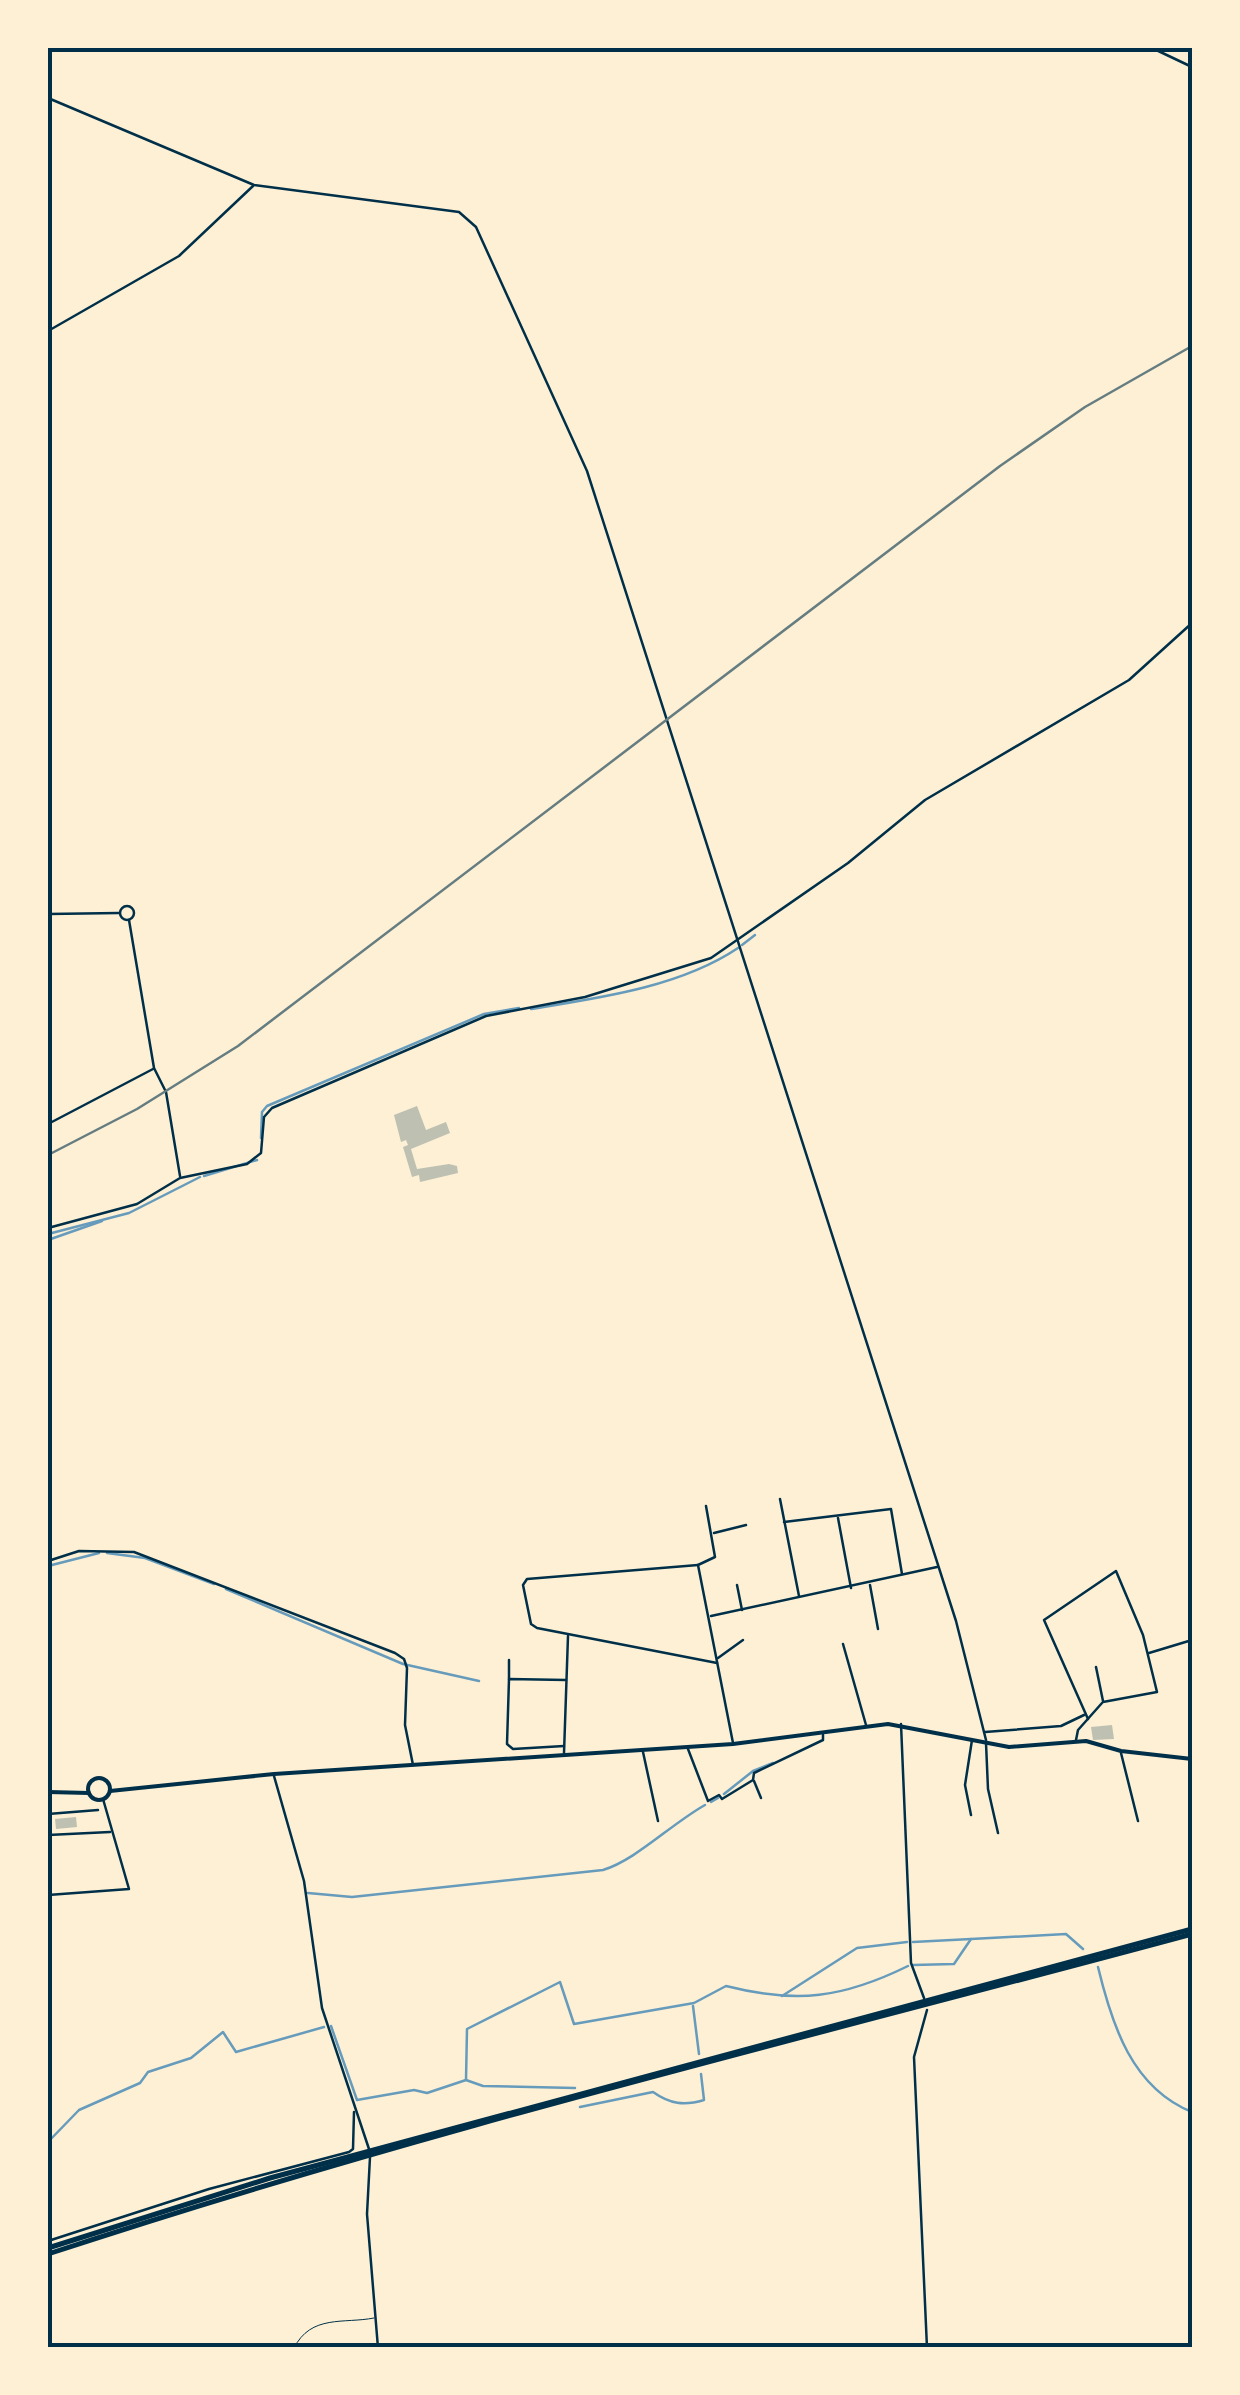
<svg xmlns="http://www.w3.org/2000/svg" width="1240" height="2395" font-family="'Open Sans',sans-serif">
	<style>
		.lines { fill: none; stroke-linecap: round; stroke-linejoin: round }
		.stream { stroke: #669bbc; stroke-width: 2.5 }
		.building { fill: #bec0b2 }
		.service { stroke: #003049; stroke-width: 1 }
		.minor { stroke: #003049; stroke-width: 2.5 }
		.tertiary { stroke: #003049; stroke-width: 2.5 }
		.secondary { stroke: #003049; stroke-width: 4 }
		.trunk { stroke: #003049; stroke-width: 5 }
		.rail { stroke: #657d81; stroke-width: 2.5 }
		.neatline { fill: none; stroke: #003049; stroke-width: 4 }
	</style>
	<rect width="100%" height="100%" fill="#fdf0d5"/>
	<g class="lines">
		<g class="stream">
			<polyline points="742,945 755,935"/>
			<path d="M531 1009C599 998 680 987 738 948"/>
			<polyline points="261,1138 262,1112 267,1106 484,1014 519,1008"/>
			<polyline points="204,1176 257,1160"/>
			<polyline points="48,1234 129,1213 200,1177"/>
			<polyline points="48,1240 102,1221"/>
			<polyline points="107,1553 145,1558 214,1584"/>
			<polyline points="48,1566 99,1553"/>
			<polyline points="226,1589 403,1664 479,1681"/>
			<polyline points="724,1794 753,1771 773,1763"/>
			<polyline points="711,1802 718,1798"/>
			<path d="M308 1893 352 1897 603 1870C636 1860 671 1824 705 1805"/>
			<polyline points="913,1942 971,1939"/>
			<polyline points="913,1965 954,1964 971,1939 1066,1934 1083,1949"/>
			<path d="M1098 1967C1112 2025 1132 2088 1192 2112"/>
			<polyline points="782,1996 857,1948 907,1942"/>
			<polyline points="693,2006 699,2054"/>
			<polyline points="331,2026 357,2100 414,2090 427,2093 466,2080 483,2086 575,2088"/>
			<path d="M466 2080 467 2029 560 1982 574 2024 694 2003 726 1986C797 2004 843 1998 908 1966"/>
			<path d="M580 2107 653 2092C670 2104 684 2106 704 2100L701 2074"/>
			<polyline points="48,2142 79,2110 140,2083 148,2072 191,2058 223,2032 236,2052 324,2027"/>
		</g>
	</g>
	<g class="building">
		<polygon points="417,1106 426,1130 446,1122 450,1133 411,1149 417,1169 449,1164 457,1166 458,1173 420,1182 419,1175 412,1177 403,1147 408,1145 406,1140 401,1142 394,1115"/>
		<polygon points="1112,1725 1114,1739 1093,1740 1091,1727"/>
		<polygon points="76,1817 77,1827 56,1829 55,1819"/>
	</g>
	<g class="lines">
		<g class="service">
			<polyline points="270,2348 281,2348"/>
			<path d="M294 2348C311 2314 344 2324 374 2318"/>
		</g>
		<g class="minor">
			<polyline points="48,331 179,256 253,186"/>
			<circle cx="127" cy="913" r="7"/>
			<polyline points="48,914 119,913"/>
			<polyline points="129,920 154,1068 166,1092 180,1176"/>
			<polyline points="48,1124 153,1069"/>
			<polyline points="780,1499 799,1596"/>
			<polyline points="706,1506 715,1557 698,1565 733,1743"/>
			<polyline points="838,1518 851,1588"/>
			<polyline points="784,1522 891,1509 902,1574"/>
			<polyline points="714,1533 746,1525"/>
			<polyline points="48,1561 79,1551 134,1552 395,1653 404,1659 407,1668 405,1725 413,1765"/>
			<polyline points="698,1565 527,1579 523,1585 531,1624 537,1628 717,1663"/>
			<polyline points="737,1585 742,1610"/>
			<polyline points="870,1585 878,1629"/>
			<polyline points="711,1616 937,1567"/>
			<polyline points="843,1644 866,1725"/>
			<polyline points="1149,1653 1192,1640"/>
			<polyline points="718,1658 743,1640"/>
			<polyline points="509,1660 509,1679"/>
			<polyline points="1096,1667 1103,1701"/>
			<polyline points="1088,1719 1044,1620 1116,1571 1143,1635 1157,1692 1103,1702"/>
			<polyline points="901,1724 911,1963 924,1998"/>
			<polyline points="985,1732 1061,1726 1084,1715"/>
			<polyline points="1076,1740 1078,1730 1102,1703"/>
			<polyline points="986,1743 988,1789 998,1833"/>
			<polyline points="564,1746 513,1749 507,1744 509,1679 566,1680"/>
			<polyline points="688,1749 708,1801 719,1795 722,1799 753,1780 754,1773 823,1740 823,1735"/>
			<polyline points="643,1752 658,1821"/>
			<polyline points="564,1753 568,1636"/>
			<polyline points="1121,1753 1138,1821"/>
			<polyline points="274,1776 304,1881 322,2008 369,2149"/>
			<polyline points="754,1781 761,1798"/>
			<polyline points="48,1814 98,1810"/>
			<polyline points="971,1815 965,1785 972,1740"/>
			<polyline points="48,1835 110,1832"/>
			<polyline points="48,1895 129,1889 103,1799"/>
			<polyline points="927,2010 914,2057 927,2348"/>
			<polyline points="370,2157 367,2214 378,2348"/>
			<polyline points="48,2241 209,2189 349,2152 353,2149 354,2112"/>
		</g>
		<g class="tertiary">
			<polyline points="1152,48 1192,67"/>
			<polyline points="48,98 254,185 459,212 476,227 587,471 956,1621 986,1740"/>
			<polyline points="48,1228 137,1204 180,1178 247,1164 261,1153 264,1117 272,1108 486,1016 585,997 711,958 848,863 925,800 1129,680 1192,623"/>
		</g>
		<g class="secondary">
			<circle cx="99" cy="1789" r="11"/>
			<polyline points="110,1791 274,1774 733,1744 888,1724 1009,1747 1086,1741 1121,1751 1192,1759"/>
			<polyline points="48,1792 89,1793"/>
		</g>
		<g class="trunk">
			<polyline points="48,2248 270,2178 1192,1929"/>
			<path d="M48 2254C423 2130 810 2037 1192 1934"/>
		</g>
		<polyline class="rail" points="48,1155 137,1109 238,1046 1000,466 1085,407 1192,346"/>
	</g>
	<rect width="1240" height="2395" fill="none" stroke="#fdf0d5" stroke-width="100"/>
	<rect x="50" y="50" width="1140" height="2295" class="neatline"/>
</svg>
